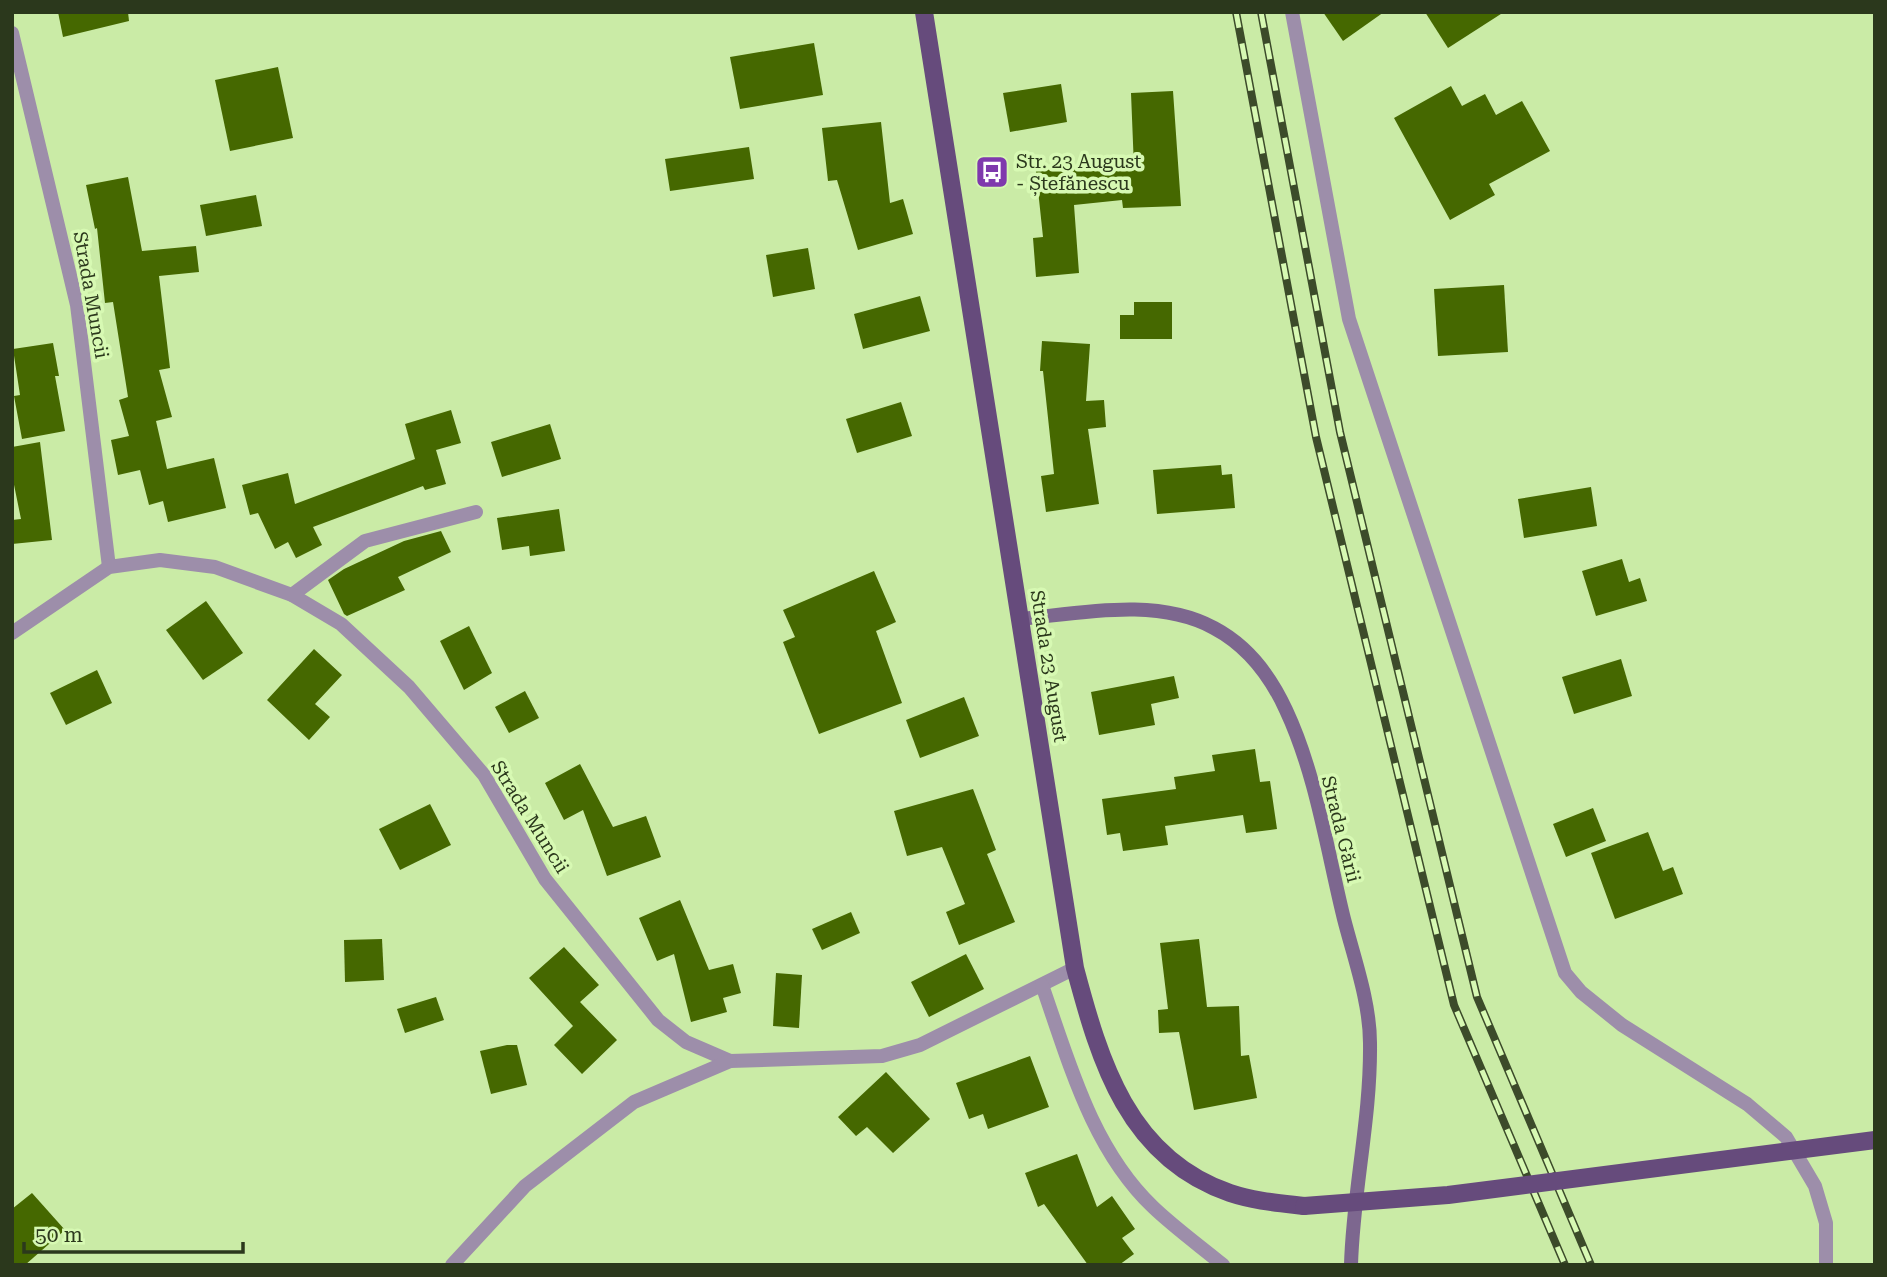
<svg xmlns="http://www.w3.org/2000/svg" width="1887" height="1277" font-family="'Roboto Serif',serif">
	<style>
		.building { fill: #456800 }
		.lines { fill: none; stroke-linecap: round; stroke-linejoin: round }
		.street { stroke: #9d8eaa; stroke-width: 14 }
		.secondary { stroke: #7d678f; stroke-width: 14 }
		.primary { stroke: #664b7c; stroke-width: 18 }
		.rail-casing { stroke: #3c4b2a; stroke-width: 8 }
		.rail { stroke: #d7f9b3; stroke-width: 5; stroke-dasharray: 16; stroke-linecap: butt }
		.primary-bridge { stroke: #664b7c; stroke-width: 18 }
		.labels { text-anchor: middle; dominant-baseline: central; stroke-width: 7; stroke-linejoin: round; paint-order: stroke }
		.poi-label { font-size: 19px; fill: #2b381c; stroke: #d7f9b3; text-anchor: start }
		.street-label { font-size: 19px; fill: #2b381c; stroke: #d7f9b3 }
	</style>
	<rect width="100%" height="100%" fill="#caeba6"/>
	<g class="building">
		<polygon points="58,12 128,12 129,21 63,37"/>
		<polygon points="1323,12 1384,12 1343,41"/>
		<polygon points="1425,12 1504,12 1448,48"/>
		<polygon points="814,43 823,95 740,109 730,57"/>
		<polygon points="278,67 293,138 230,151 215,80"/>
		<polygon points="1061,84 1067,122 1010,132 1003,93"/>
		<polygon points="1451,86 1462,106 1485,94 1496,115 1522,101 1550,151 1489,184 1495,195 1450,220 1394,118"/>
		<polygon points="1173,91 1181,206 1123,208 1122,200 1074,205 1079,273 1036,277 1033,238 1043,237 1036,171 1086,166 1086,170 1134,168 1131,93"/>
		<polygon points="881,122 890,203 903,199 913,234 858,250 837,180 828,181 822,128"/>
		<polygon points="749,147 754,179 670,191 665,159"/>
		<polygon points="128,177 142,251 196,246 199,272 159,276 170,368 159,370 172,417 156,421 167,469 214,458 226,508 168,522 163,501 149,505 140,470 118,475 111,440 129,436 119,400 128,397 113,302 105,303 97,228 95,229 86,185"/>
		<polygon points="256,195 262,226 206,236 200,205"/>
		<polygon points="808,248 815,289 773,297 766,255"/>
		<polygon points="1504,285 1508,352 1438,356 1434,289"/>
		<polygon points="920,296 930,331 863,349 854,314"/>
		<polygon points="1134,302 1172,302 1172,339 1120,339 1120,315 1134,315"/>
		<polygon points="1042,341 1090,344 1086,401 1104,400 1106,427 1088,429 1099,504 1046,512 1041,476 1054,474 1043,371 1040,371"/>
		<polygon points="53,343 59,376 55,376 65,431 22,439 14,396 20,395 13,349"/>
		<polygon points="901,402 912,436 857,453 846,419"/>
		<polygon points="451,410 461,443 436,450 446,484 425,490 423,486 313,527 322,545 296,558 288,542 275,549 258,513 250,515 242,485 288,473 295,504 415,459 405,424"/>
		<polygon points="550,424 561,459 502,477 491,442"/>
		<polygon points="40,442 52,540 12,544 12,520 21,519 12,475 12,447"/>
		<polygon points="1221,465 1222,475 1232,474 1235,508 1157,514 1153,470"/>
		<polygon points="1591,487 1597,526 1524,538 1518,499"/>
		<polygon points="559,509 565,551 530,556 529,546 502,550 497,518"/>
		<polygon points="441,531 451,552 398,577 405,590 347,616 344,614 328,580 344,569 404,541"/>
		<polygon points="1622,559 1629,582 1640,578 1647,601 1596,616 1582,571"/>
		<polygon points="874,571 896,622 876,631 902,703 819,734 783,642 795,637 783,610"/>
		<polygon points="206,601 243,653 203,680 166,630"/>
		<polygon points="469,626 492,673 464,690 440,641"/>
		<polygon points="314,649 342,675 315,704 330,717 309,740 267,700"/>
		<polygon points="1621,659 1632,696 1574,714 1562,677"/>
		<polygon points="97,670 112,703 66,725 50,693"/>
		<polygon points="1174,676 1179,698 1151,704 1155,725 1099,735 1091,692"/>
		<polygon points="525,691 539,718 509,733 495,707"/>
		<polygon points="964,697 979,736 920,758 906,720"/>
		<polygon points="1255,749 1260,782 1270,781 1277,829 1246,833 1243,815 1165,826 1168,845 1123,851 1120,833 1107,835 1102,799 1176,789 1174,777 1215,771 1212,755"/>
		<polygon points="580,764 613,827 646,816 661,857 607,876 583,810 564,820 545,783"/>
		<polygon points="973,789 996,850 987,854 1015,922 959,945 946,912 965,904 942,847 907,856 894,811"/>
		<polygon points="430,804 451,845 400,870 379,829"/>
		<polygon points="1593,808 1606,841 1566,857 1553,824"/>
		<polygon points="1648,832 1663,871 1673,867 1683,894 1615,919 1591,853"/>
		<polygon points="680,900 709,970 733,964 741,993 723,998 727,1012 691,1022 674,954 657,961 639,918"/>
		<polygon points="851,912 860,933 822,950 812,929"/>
		<polygon points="382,939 384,980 345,982 344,940"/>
		<polygon points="1199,939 1207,1007 1239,1006 1241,1056 1249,1055 1257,1098 1194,1110 1179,1032 1159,1033 1158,1010 1168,1009 1160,943"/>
		<polygon points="564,947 599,985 580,1002 617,1040 582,1074 554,1045 573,1026 529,978"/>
		<polygon points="966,954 984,989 929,1017 911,982"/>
		<polygon points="776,973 802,975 799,1028 773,1026"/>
		<polygon points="436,997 444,1020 405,1033 397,1009"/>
		<polygon points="507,1045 517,1045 527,1085 491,1094 480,1051"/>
		<polygon points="1030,1056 1049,1107 988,1129 983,1114 969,1119 956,1083"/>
		<polygon points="886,1072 930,1119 893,1153 867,1127 856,1136 838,1117"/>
		<polygon points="1077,1154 1097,1207 1112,1196 1135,1229 1122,1238 1134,1254 1119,1265 1088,1265 1044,1204 1038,1207 1025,1173"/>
		<polygon points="32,1193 65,1230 25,1265 12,1265 12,1209"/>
	</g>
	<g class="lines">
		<g class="street">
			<polyline points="1292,12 1349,319 1565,973 1581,992 1622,1025 1747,1104 1786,1137 1815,1186 1826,1223 1826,1265"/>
			<polyline points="12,33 77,305 109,567"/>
			<polyline points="292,595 365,541 476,512"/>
			<polyline points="12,633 109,567 160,560 215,567 292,595 341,624 409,687 484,775 545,879 658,1020 686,1042 730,1061 882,1056 920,1045 1075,968"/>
			<path d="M1042 985C1069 1062 1092 1149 1153 1207 1175 1228 1200 1246 1223 1265"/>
			<polyline points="452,1265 525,1186 634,1102 730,1061"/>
		</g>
		<path class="secondary" d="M1021 619C1082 613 1157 597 1214 628 1248 646 1270 675 1286 710 1316 774 1327 850 1344 919 1354 958 1370 1002 1370 1043 1371 1118 1353 1191 1351 1265"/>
		<path class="primary" d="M924 12 1075 968C1100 1062 1128 1158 1230 1193 1254 1201 1279 1203 1304 1206"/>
		<defs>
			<g id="rail">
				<polyline points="1236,12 1316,437 1454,1005 1565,1265"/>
				<polyline points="1261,12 1340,432 1477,997 1591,1265"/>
			</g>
		</defs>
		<use href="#rail" class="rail-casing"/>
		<use href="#rail" class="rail"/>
		<polyline class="primary-bridge" points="1304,1206 1448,1195 1875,1140"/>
	</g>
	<defs>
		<symbol id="bus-square" viewBox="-11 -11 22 22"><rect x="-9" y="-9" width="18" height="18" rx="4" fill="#7f39ad" stroke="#d7f9b3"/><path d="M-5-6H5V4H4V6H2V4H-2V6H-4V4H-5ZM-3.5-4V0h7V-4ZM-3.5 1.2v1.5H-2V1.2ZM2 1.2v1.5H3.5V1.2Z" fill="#fff"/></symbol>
	</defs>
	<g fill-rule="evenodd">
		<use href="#bus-square" x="973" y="153" width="38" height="38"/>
	</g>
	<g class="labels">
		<g class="poi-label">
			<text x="1016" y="161">Str. 23 August<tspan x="1016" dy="22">- Ștefănescu</tspan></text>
		</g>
		<g class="street-label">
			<text transform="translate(91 295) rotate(80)">Strada Muncii</text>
			<text transform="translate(1049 666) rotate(81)">Strada 23 August</text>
			<text transform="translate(530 817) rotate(58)">Strada Muncii</text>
			<text transform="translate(1341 829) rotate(76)">Strada Gării</text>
		</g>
	</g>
	<rect width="1887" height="1277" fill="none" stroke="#2b381c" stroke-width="28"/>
	<path d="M24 1242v10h219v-10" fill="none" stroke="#2b381c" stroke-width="3.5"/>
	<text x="35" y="1242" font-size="21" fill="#2b381c" stroke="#d7f9b3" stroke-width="5" paint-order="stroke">50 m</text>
</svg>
